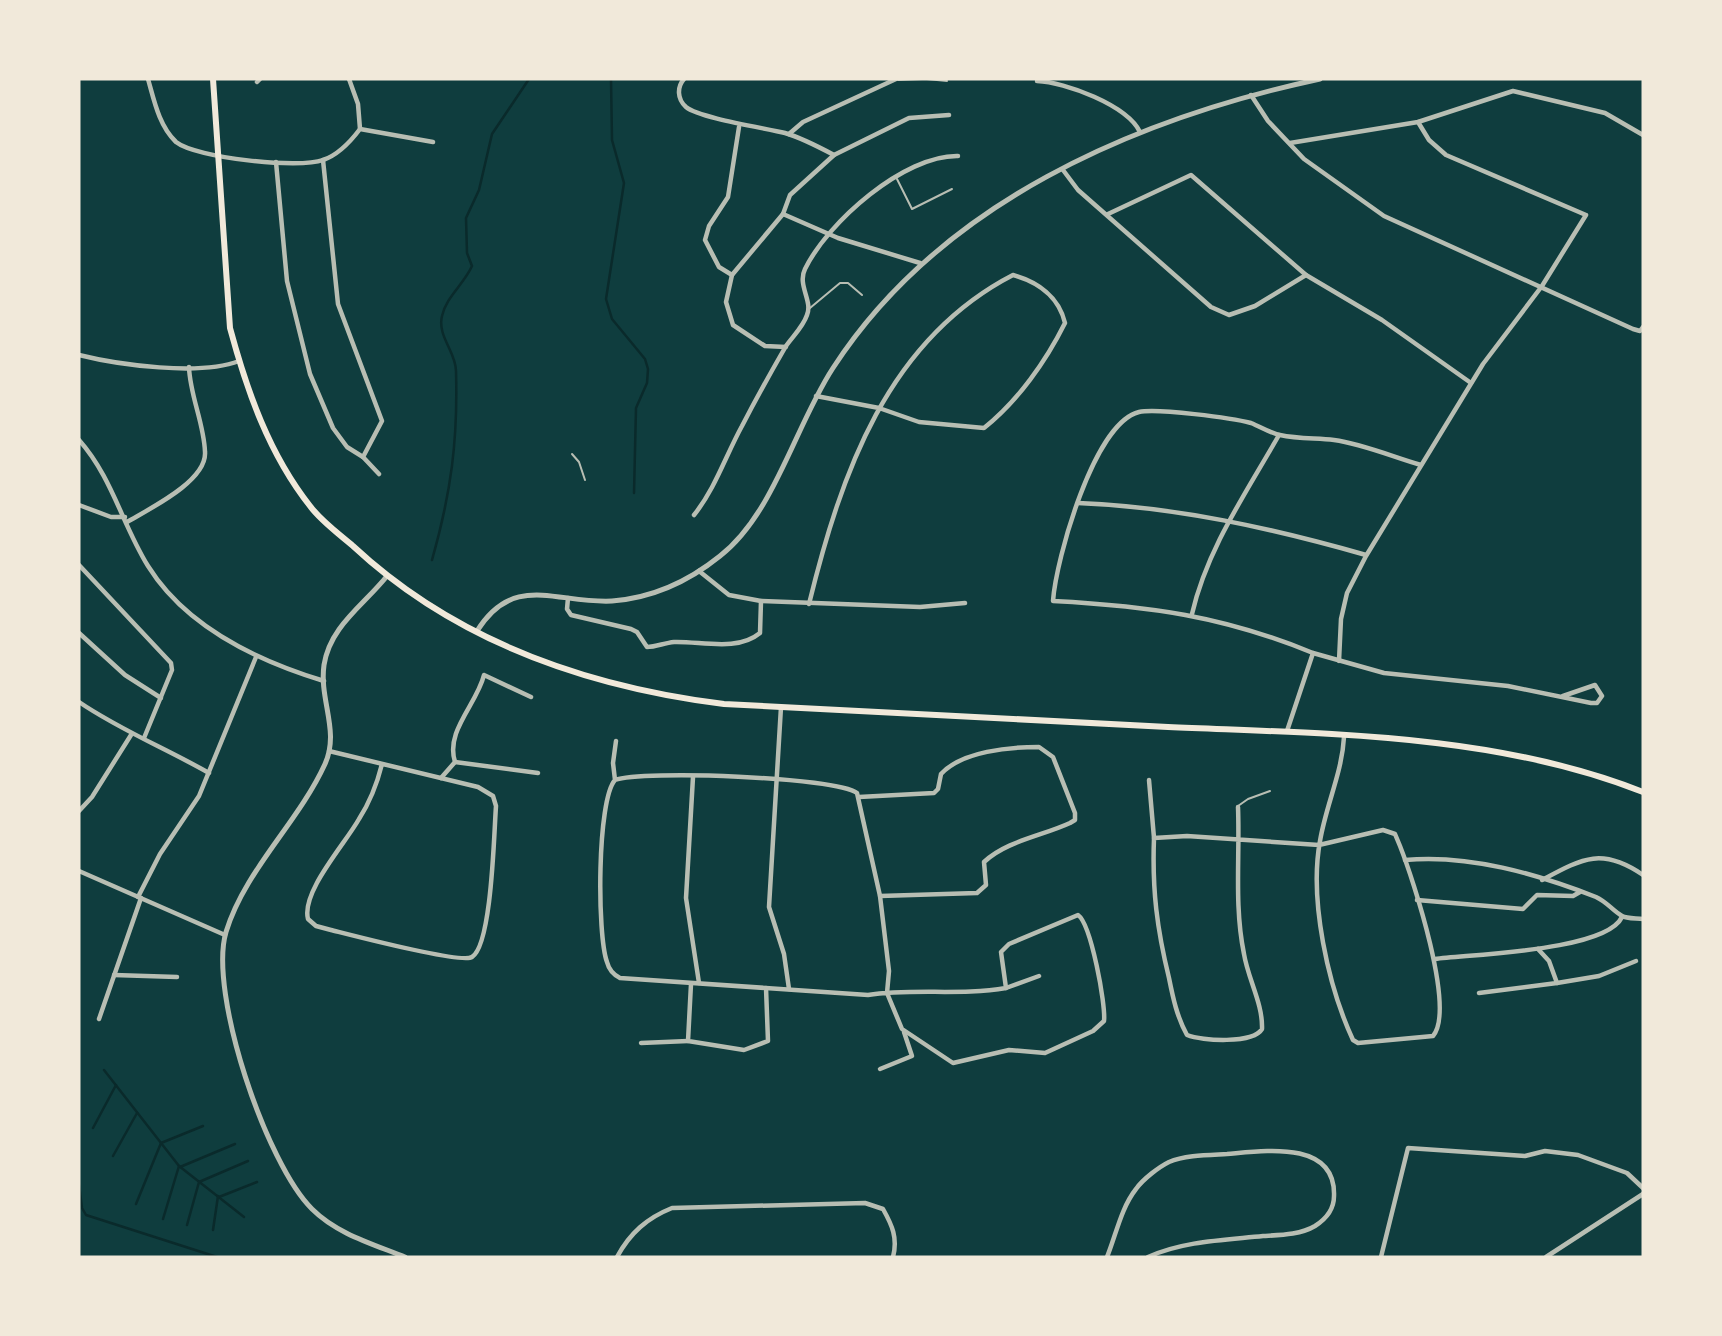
<svg xmlns="http://www.w3.org/2000/svg" width="1722" height="1336" font-family="'DM Sans',sans-serif">
	<style>
		.lines { fill: none; stroke-linecap: round; stroke-linejoin: round }
		.stream { stroke: #0a2a2b; stroke-width: 2.5 }
		.service { stroke: #b8beb3; stroke-width: 2 }
		.minor { stroke: #b8beb3; stroke-width: 4.5 }
		.tertiary { stroke: #b8beb3; stroke-width: 5 }
		.secondary { stroke: #f1e9da; stroke-width: 6 }
	</style>
	<rect width="100%" height="100%" fill="#0f3d3e"/>
	<g class="lines">
		<g class="stream">
			<polyline points="611,79 612,140 624,183 606,299 612,319 645,359 648,369 647,383 636,408 634,493"/>
			<path d="M432 560C451 493 458 441 456 371 456 352 437 336 442 316 446 297 464 284 472 266L467 253 466 218 479 190 492 134 529 79"/>
			<polyline points="104,1070 179,1166 244,1217"/>
			<polyline points="93,1128 116,1085"/>
			<polyline points="113,1156 137,1113"/>
			<polyline points="180,1167 235,1144"/>
			<polyline points="79,1185 82,1208 86,1215 217,1257"/>
			<polyline points="219,1197 257,1182"/>
			<polyline points="136,1204 161,1143 203,1126"/>
			<polyline points="163,1219 179,1166"/>
			<polyline points="187,1225 199,1182 248,1161"/>
			<polyline points="213,1230 218,1196"/>
		</g>
		<g class="service">
			<polyline points="927,79 947,81"/>
			<polyline points="898,80 922,79"/>
			<polyline points="897,179 912,209 952,189"/>
			<polyline points="810,308 840,283 848,283 862,295"/>
			<polyline points="572,454 579,462 585,480"/>
			<polyline points="1238,806 1248,799 1270,791"/>
		</g>
		<g class="minor">
			<path d="M148 79C154 100 159 126 176 142 196 158 299 169 323 160 338 155 351 141 360 129L433 142"/>
			<polyline points="349,79 358,104 360,129"/>
			<path d="M684 79C677 87 677 99 686 107 699 118 765 128 785 133 802 138 819 147 834 155"/>
			<path d="M1037 81C1065 82 1127 105 1140 132"/>
			<polyline points="257,82 260,79"/>
			<polyline points="1251,95 1268,121 1304,159 1384,216 1633,329 1640,331 1643,327"/>
			<polyline points="789,134 803,122 896,79"/>
			<polyline points="1290,143 1418,122 1513,91 1605,113 1643,135"/>
			<polyline points="323,160 338,304 382,421 363,457"/>
			<polyline points="276,162 287,281 310,374 333,428 347,447 363,457 379,474"/>
			<polyline points="1063,170 1078,190 1211,307 1229,315 1255,306 1306,275"/>
			<polyline points="783,214 838,238 920,263"/>
			<polyline points="1108,214 1191,175 1306,275 1382,320 1471,383"/>
			<polyline points="732,275 719,267 705,240 709,226 728,197 739,127"/>
			<polyline points="786,347 765,346 733,325 726,302 732,275 783,214 790,195 834,155 909,118 949,115"/>
			<path d="M79 355C119 365 200 376 239 361"/>
			<path d="M79 440C112 477 122 524 148 566 186 627 258 661 324 681"/>
			<path d="M1078 503C1177 507 1271 528 1366 555"/>
			<polyline points="79,505 111,517 125,517"/>
			<path d="M694 515C715 489 726 455 742 426 756 399 771 372 786 346 793 336 803 327 807 315 813 301 797 285 805 269 828 222 904 155 958 156"/>
			<path d="M127 522C149 509 207 481 205 452 204 423 190 396 189 367"/>
			<polyline points="79,565 171,663 172,670 144,738"/>
			<polyline points="699,571 729,595 761,601 920,607 965,603"/>
			<path d="M568 598 567 609 571 615 631 629 637 632 647 647C656 647 664 643 674 642 701 641 737 652 760 633L761 601"/>
			<path d="M809 604C841 474 887 340 1013 275 1038 282 1059 297 1065 323 1046 361 1018 401 984 428L919 422 879 408 816 396"/>
			<path d="M1192 614C1207 549 1246 493 1279 435"/>
			<polyline points="79,633 125,675 161,698"/>
			<polyline points="1313,653 1384,673 1508,686 1591,703 1597,703 1602,696 1595,685 1563,696"/>
			<polyline points="1339,661 1341,619 1347,593 1366,556 1483,364 1542,286 1586,215 1446,155 1429,140 1418,122"/>
			<path d="M79 702C120 730 165 748 209 773"/>
			<polyline points="781,707 769,907 784,954 789,989"/>
			<path d="M1287 731 1313 653C1223 616 1149 606 1053 601 1056 559 1094 423 1139 412 1157 408 1232 418 1251 423 1261 427 1270 433 1280 435 1298 439 1316 438 1334 440 1363 444 1393 457 1421 465"/>
			<path d="M329 751 478 787 493 796 496 806C494 831 492 945 472 957 461 964 351 935 331 930L316 926 308 919C301 892 345 844 359 819 370 802 377 784 382 764"/>
			<polyline points="455,762 538,773"/>
			<polyline points="693,777 686,898 699,983"/>
			<path d="M441 778 455 762C445 731 477 704 484 675L531 697"/>
			<path d="M615 780C597 800 597 935 607 962 609 970 614 975 620 978L868 995C913 988 961 996 1006 988L1001 952 1009 944 1078 915C1091 924 1106 1005 1104 1021L1093 1031 1045 1053 1009 1050 953 1063 902 1029 887 993 889 971 880 896 857 793C836 777 642 770 615 780L613 763 616 741"/>
			<polyline points="1149,780 1154,838"/>
			<path d="M859 797 934 793 938 789 941 774C962 751 1010 747 1039 747L1053 757 1075 813V820L1070 823C1042 836 1006 841 984 862L986 885 977 893 880 896"/>
			<path d="M1238 807C1240 856 1234 906 1244 954 1248 979 1263 1004 1262 1029 1253 1044 1202 1041 1187 1035 1177 1017 1173 998 1169 978 1157 929 1152 890 1154 838L1187 836 1319 845 1383 830 1395 834 1400 846C1413 879 1456 1009 1433 1036L1358 1043 1353 1040C1328 986 1309 900 1320 841 1326 805 1342 773 1344 737"/>
			<polyline points="79,811 92,797 131,735"/>
			<path d="M1405 860C1469 854 1537 874 1596 897 1607 902 1612 910 1622 916 1627 919 1637 918 1643 919"/>
			<polyline points="79,871 225,935"/>
			<path d="M1542 880C1583 858 1602 847 1643 875"/>
			<polyline points="138,897 160,854 199,796 256,657"/>
			<polyline points="1417,900 1523,909 1537,895 1573,896 1580,892"/>
			<path d="M1435 959C1473 954 1606 951 1622 917"/>
			<polyline points="114,975 177,977"/>
			<polyline points="1557,983 1599,976 1636,961"/>
			<polyline points="691,984 688,1041 744,1050 768,1041 766,988"/>
			<polyline points="1006,988 1039,976"/>
			<polyline points="1479,993 1557,983 1549,961 1538,949"/>
			<polyline points="99,1019 141,898"/>
			<polyline points="641,1043 688,1041"/>
			<polyline points="880,1069 912,1056 904,1032"/>
			<path d="M617 1257C630 1233 647 1218 672 1208L865 1203 883 1209C892 1225 898 1238 893 1257"/>
			<path d="M1107 1257C1116 1235 1121 1208 1136 1189 1143 1179 1159 1167 1169 1162 1185 1155 1209 1155 1227 1154 1262 1151 1336 1139 1334 1196 1334 1210 1326 1219 1315 1226 1300 1235 1280 1235 1263 1236 1225 1240 1183 1241 1148 1257"/>
			<polyline points="1381,1257 1408,1148 1525,1156 1545,1151 1578,1155 1627,1173 1643,1188"/>
			<polyline points="1546,1257 1643,1194"/>
		</g>
		<g class="tertiary">
			<path d="M387 576C364 605 330 626 324 665 319 700 340 731 325 764 298 823 245 870 226 932 208 993 267 1165 312 1209 337 1234 373 1244 405 1257"/>
			<path d="M477 631C514 572 557 604 612 601 652 598 689 581 720 556 774 514 795 426 833 368 940 203 1134 119 1320 79"/>
		</g>
		<path class="secondary" d="M213 79 230 328C247 391 269 454 310 506 321 521 339 534 353 546 455 641 588 687 724 704 872 711 1020 720 1168 727 1326 734 1494 733 1643 792"/>
	</g>
	<rect width="1722" height="1336" fill="none" stroke="#f1e9da" stroke-width="161"/>
</svg>
